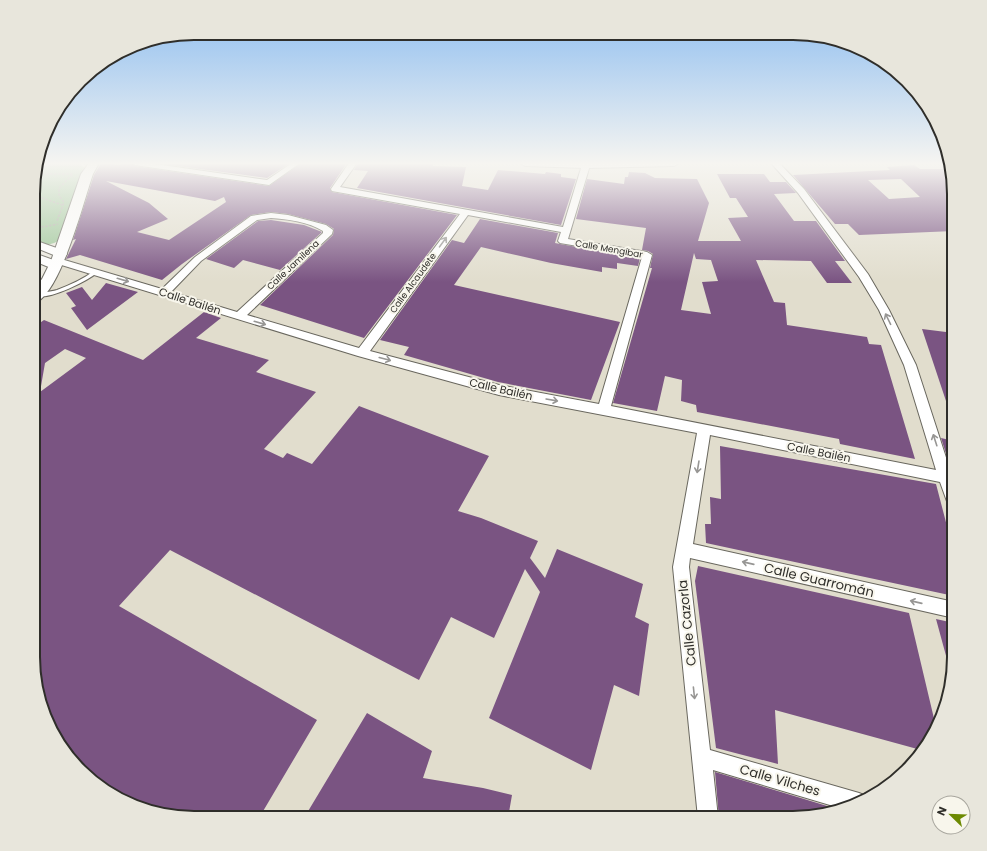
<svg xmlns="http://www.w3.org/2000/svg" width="987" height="851" font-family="Poppins,sans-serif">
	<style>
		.built { fill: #e1ddcd }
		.green { fill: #9dc698 }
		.building { fill: #7a5482; fill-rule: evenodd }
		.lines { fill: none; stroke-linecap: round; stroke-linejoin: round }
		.service-casing { stroke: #69675e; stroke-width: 2 }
		.minor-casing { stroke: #69675e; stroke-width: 2 }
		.tertiary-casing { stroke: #69675e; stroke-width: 2 }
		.secondary-casing { stroke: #69675e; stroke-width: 2 }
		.path { stroke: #afada5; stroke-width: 1.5; stroke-dasharray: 2.5 1.5; stroke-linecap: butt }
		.service { fill: #fff; fill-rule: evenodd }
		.minor { fill: #fff; fill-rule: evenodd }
		.tertiary { fill: #fff; fill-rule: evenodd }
		.secondary { fill: #fff; fill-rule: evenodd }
		.oneway { stroke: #979694 }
		.labels { text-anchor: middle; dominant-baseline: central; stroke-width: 4; stroke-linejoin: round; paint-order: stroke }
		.far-street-label { font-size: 9px; fill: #2f2e2a; stroke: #f8f6ec }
		.street-label { font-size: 11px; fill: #2f2e2a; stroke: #f8f6ec }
		.near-street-label { font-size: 13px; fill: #2f2e2a; stroke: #f8f6ec }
		.rim { fill: none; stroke: #2f2e2a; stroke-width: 2 }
	</style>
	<rect width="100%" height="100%" fill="#ebe9df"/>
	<polygon class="built" points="89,163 490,163 510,165 586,165 704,163 948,163 954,183 954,657 942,719 907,771 864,801 804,818 194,818 80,771 50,728 33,668 34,292 46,275 82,177 84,167"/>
	<path class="green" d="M38 163H76L84 167 62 238C52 246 45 246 34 241V173Z"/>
	<g class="building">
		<path d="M104 163 120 165 121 163H130L135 166 269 186 301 163H347L330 188 332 192 457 215 364 338 260 305 333 235 334 229 326 224 288 214 271 212 251 215 182 264 162 280 80 255 66 259 76 239 73 240 94 175 100 165ZM106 181 215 201 224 197 226 202 169 240 137 232 168 219 149 203Z"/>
		<polygon points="155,163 290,163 267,178"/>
		<polygon points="358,163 433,163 433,166 466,167 462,186 488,190 498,170 545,174 546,172 561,174 561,177 576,179 561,225 357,188 368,171 354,170"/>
		<path d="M914 165 920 169H950L954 183V231L859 235 848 224H835L793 175 890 170 887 167ZM901 179 920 197 889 199 868 180Z"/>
		<path d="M629 172 645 173 655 178 697 179 709 203 698 241H741L728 218 748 217 736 198H730L717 174H764L770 182H786L796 193 774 194 794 221H816L845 261H835L852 283H827L811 261 756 260 774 302 785 303 787 325 867 337 869 344 881 345 915 459 840 444 839 439 697 412 696 405 681 401 682 380 665 376 657 411 613 403 652 268H650L653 254 648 251 642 250 646 228 576 219 587 179 624 184 625 177H628ZM694 253 696 259 711 260 718 281 702 282 711 314 681 310Z"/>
		<polygon points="480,219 558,233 555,243 560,244 640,258 638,266 617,263 617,269 602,267 602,272 551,263 481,247 454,285 620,322 591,400 498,382 404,355 409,347 380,340 452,240 464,243"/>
		<polygon points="271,220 304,225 322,232 280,270 243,260 234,268 206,259 258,221"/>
		<polygon points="106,283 138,292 87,330 71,308 76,306 66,293 82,287 92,300"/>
		<path d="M204 312 221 318 196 338 269 360 256 372 316 392 264 449 283 458 287 453 312 464 359 406 489 456 458 511 481 518 538 541 530 558 545 578 557 549 643 584 635 617 649 624 639 696 614 685 591 770 489 718 540 592 525 569 494 638 451 617 419 680 170 550 119 606 317 720 259 818H194L132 806 80 771 50 728 33 668 34 396 37 394H34V327L44 320 143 360ZM65 349 86 358 40 392 45 363Z"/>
		<polygon points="922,329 954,333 954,419 952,419"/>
		<polygon points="941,438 954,441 954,472 952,472"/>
		<polygon points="720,446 936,484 954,553 954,596 706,543 705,524 711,524 710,497 721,499"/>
		<polygon points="698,566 909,613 936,727 921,750 775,710 778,764 716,748 695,581"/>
		<polygon points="936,619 954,623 954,657 951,674"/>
		<polygon points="367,713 432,751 423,778 483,788 512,795 508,818 304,818"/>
		<polygon points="715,772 837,809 804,818 719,818"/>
	</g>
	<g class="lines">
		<defs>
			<path id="service" d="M94 271H96L98 272C89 280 47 302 36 295 41 292 50 292 57 290 70 285 83 279 94 271Z"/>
			<g id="minor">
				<polygon points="131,163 148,163 267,180 292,163 300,163 269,185 135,165"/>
				<path d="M349 163H357L340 187 563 227 582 165 586 163H589L590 165 568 239 647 252 652 255 611 406 936 470 904 365 879 310 859 277 798 193 771 163H779L804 189 868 274 889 310 916 365 951 473H954V509L949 507 940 482 710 435 693 544 954 602V618L690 558 689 567 710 750 859 793 866 796 867 799 864 801 840 808 713 770 718 818H698L673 567 697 433 499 395 358 356 55 263 53 261 58 258 61 259 162 289 195 257 251 216 271 213 288 215 326 225 333 230 332 234 247 315 359 348 460 214 332 191 331 189ZM468 215 561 232 558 241 560 243 642 257 599 404 499 385 370 351ZM271 218C287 219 309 222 323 231V233L237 312 171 292 201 261 257 220Z"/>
			</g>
			<g id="tertiary">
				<polygon points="34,240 65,251 67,254 65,257 61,258 34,247"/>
				<polygon points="34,253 59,262 61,265 59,268 51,268 34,261"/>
			</g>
			<g id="secondary">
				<path d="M89 163H99L93 174C84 200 60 296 34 303V288L42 279 51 261 81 174Z"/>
				<polygon points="520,163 679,163 674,166 586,168 525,166"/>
			</g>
		</defs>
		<use href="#service" class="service-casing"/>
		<use href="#minor" class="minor-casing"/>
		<use href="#tertiary" class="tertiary-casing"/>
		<use href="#secondary" class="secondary-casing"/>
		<g class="path">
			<polyline points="34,174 73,174 59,188 59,196 64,202 57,221"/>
			<polyline points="34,195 62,205"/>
			<polyline points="34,223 43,227 58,224"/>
		</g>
		<use href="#service" class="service"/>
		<use href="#minor" class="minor"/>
		<use href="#tertiary" class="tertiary"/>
		<use href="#secondary" class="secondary"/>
	</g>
	<defs><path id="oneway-shaft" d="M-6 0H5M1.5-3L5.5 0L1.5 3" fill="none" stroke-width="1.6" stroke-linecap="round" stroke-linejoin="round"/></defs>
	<g class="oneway">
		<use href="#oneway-shaft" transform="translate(443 242) rotate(-54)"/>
		<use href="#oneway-shaft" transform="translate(123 280) rotate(16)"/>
		<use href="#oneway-shaft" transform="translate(888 319) rotate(-116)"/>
		<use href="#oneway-shaft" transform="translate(260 323) rotate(16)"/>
		<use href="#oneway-shaft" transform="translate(385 359) rotate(15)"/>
		<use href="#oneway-shaft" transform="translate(552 400) rotate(10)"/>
		<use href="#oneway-shaft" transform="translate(935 440) rotate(-108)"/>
		<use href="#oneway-shaft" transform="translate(698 467) rotate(99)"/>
		<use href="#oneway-shaft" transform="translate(748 563) rotate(-167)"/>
		<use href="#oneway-shaft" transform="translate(916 602) rotate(-167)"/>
		<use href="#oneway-shaft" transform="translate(694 693) rotate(84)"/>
	</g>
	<linearGradient id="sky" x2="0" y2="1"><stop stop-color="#8bbcf0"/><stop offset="0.58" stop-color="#f6f5f1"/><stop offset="1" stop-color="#f6f5f1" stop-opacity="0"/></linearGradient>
	<rect width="987" height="282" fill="url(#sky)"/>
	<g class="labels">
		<g class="far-street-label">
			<text transform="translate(609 249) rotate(10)">Calle Mengíbar</text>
			<text transform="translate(293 265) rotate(-43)">Calle Jamilena</text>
			<text transform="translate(413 283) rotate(-54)">Calle Alcaudete</text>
		</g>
		<g class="street-label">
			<text transform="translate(190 301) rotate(18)">Calle Bailén</text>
			<text transform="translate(501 389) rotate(13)">Calle Bailén</text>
			<text transform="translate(819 452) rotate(11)">Calle Bailén</text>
		</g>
		<g class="near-street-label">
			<text transform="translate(819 580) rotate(13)">Calle Guarromán</text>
			<text transform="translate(687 623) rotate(-96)">Calle Cazorla</text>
			<text transform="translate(780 780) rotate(16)">Calle Vilches</text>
		</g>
	</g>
	<path d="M0 0H987V851H0ZM194 40H793A154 154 0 0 1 947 194V657A154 154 0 0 1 793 811H194A154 154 0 0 1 40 657V194A154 154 0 0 1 194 40Z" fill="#e8e6dc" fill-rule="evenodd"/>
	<path class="rim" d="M194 40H793A154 154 0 0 1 947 194V657A154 154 0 0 1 793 811H194A154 154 0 0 1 40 657V194A154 154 0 0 1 194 40Z"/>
	<g transform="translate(951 815) rotate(293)"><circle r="19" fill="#f8f6ec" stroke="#a8a69e"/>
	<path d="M0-3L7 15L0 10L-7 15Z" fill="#6d8a02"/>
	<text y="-6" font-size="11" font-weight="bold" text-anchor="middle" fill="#2f2e2a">N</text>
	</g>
</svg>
